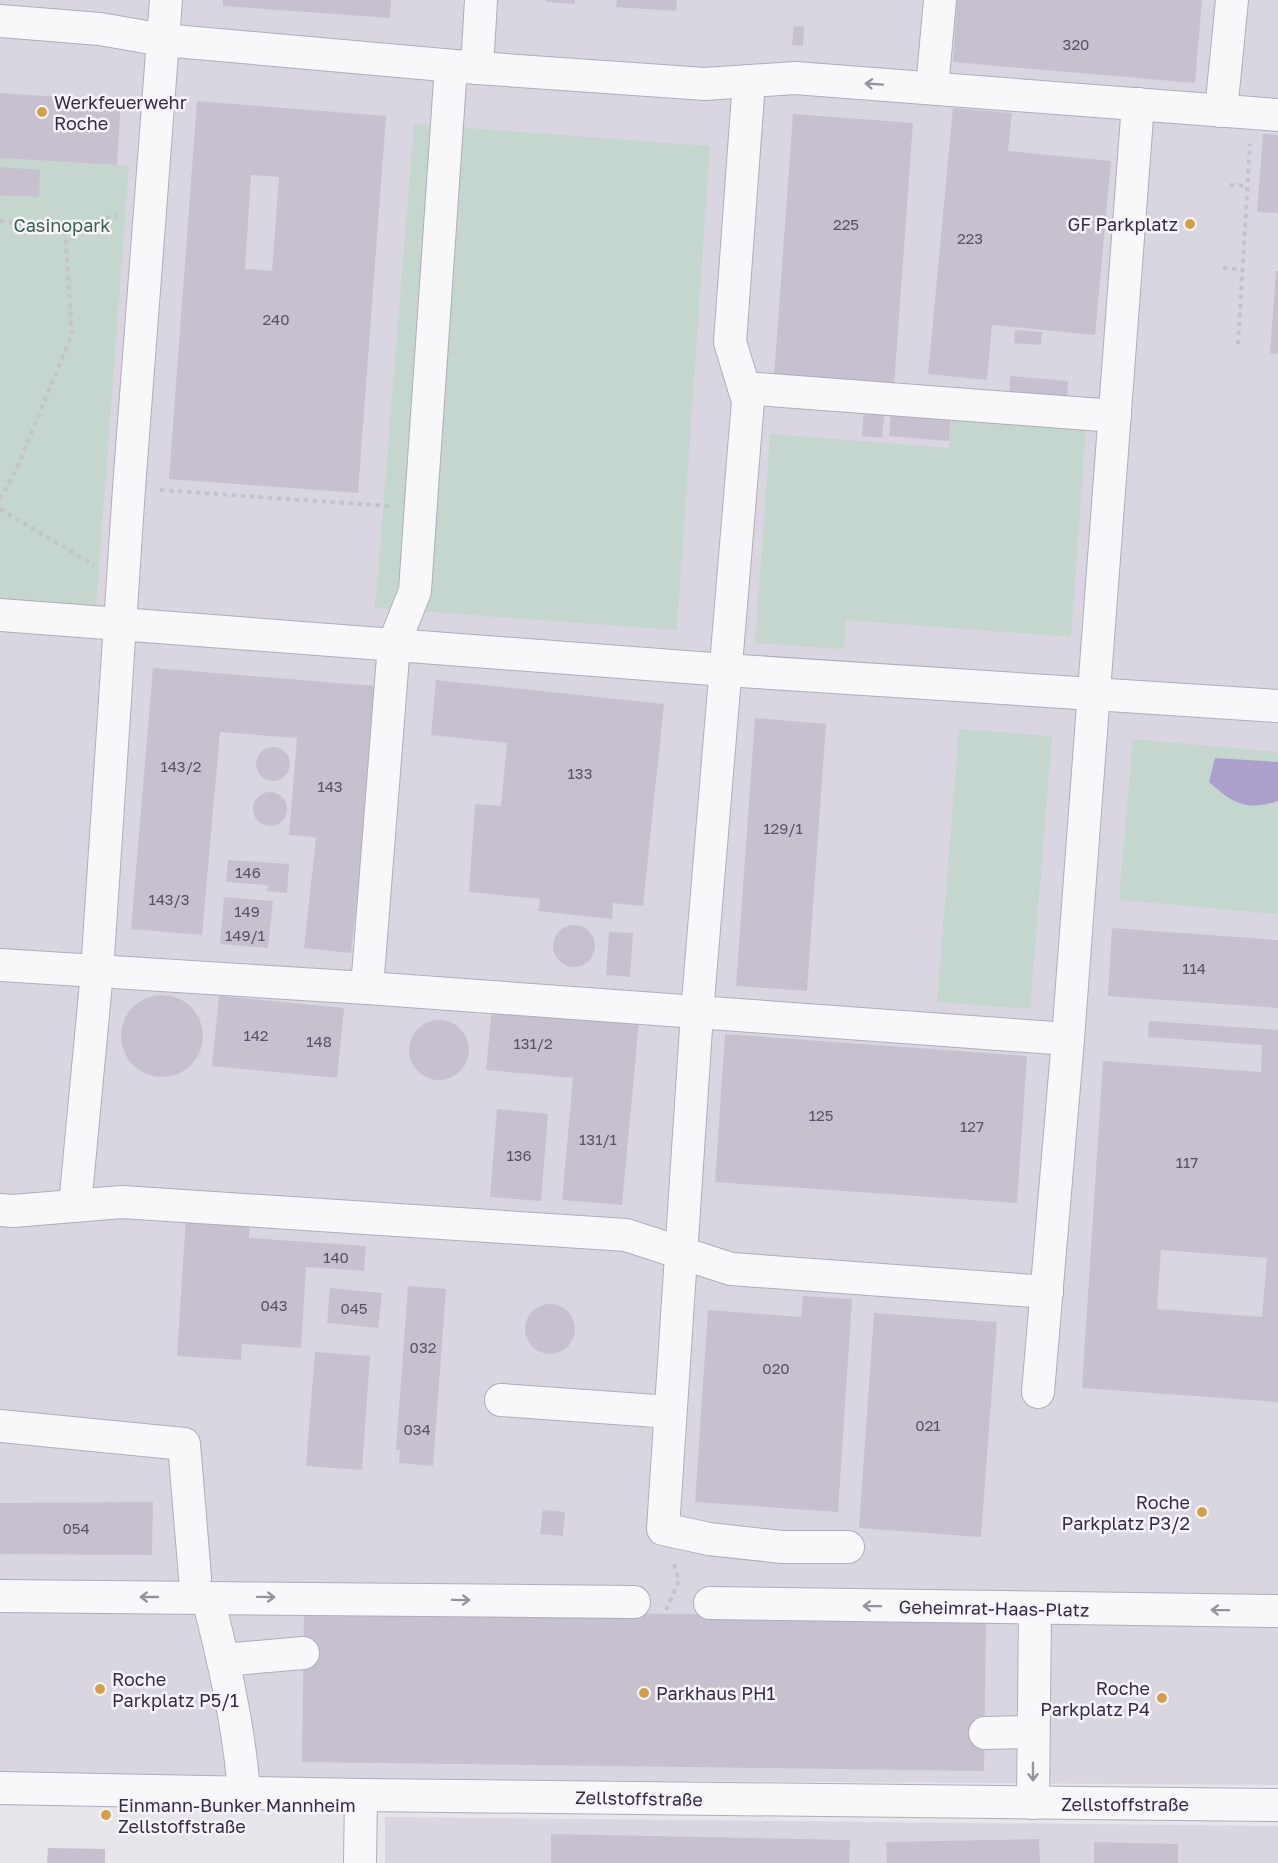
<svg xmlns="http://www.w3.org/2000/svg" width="1278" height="1863" font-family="'Golos Text',sans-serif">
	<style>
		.built { fill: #dad6e1 }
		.green { fill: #c5d6ce }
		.water { fill: #ad9fcc }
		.building { fill: #c7c1cf; fill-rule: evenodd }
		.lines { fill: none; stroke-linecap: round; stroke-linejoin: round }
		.minor-casing { stroke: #b2acba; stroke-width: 34 }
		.path { stroke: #c6c2cb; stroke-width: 4; stroke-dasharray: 4.5 4.5; stroke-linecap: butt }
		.minor { stroke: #f8f7fa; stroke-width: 32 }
		.oneway { stroke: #9791a0 }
		.poi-dot { fill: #d1a048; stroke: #f6f4f9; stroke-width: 2 }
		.labels { text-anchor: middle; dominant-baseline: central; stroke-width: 5; stroke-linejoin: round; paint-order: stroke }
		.number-label { font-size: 15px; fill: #5a5068 }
		.poi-label { font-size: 18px; fill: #362b45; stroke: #f6f4f9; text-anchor: start }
		.park-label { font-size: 18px; fill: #386151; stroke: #f6f4f9 }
		.street-label { font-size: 18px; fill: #362b45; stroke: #f6f4f9 }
	</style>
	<rect width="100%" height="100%" fill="#e7e4ec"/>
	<g class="built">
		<polygon points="0,0 1278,0 1278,1785 210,1778 0,1774"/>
		<polygon points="385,1817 1278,1826 1278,1863 385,1863"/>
	</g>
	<g class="green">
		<polygon points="414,124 710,146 677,630 375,608"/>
		<polygon points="0,158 129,166 96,607 0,598"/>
		<polygon points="952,415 1086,425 1071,637 846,620 844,649 755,643 770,434 949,448"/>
		<polygon points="959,729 1052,736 1030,1009 937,1002"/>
		<polygon points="1133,739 1278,752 1278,914 1119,900"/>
	</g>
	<path class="water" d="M1215 758 1278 762V801C1245 811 1234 804 1209 782Z"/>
	<g class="building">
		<polygon points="223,0 391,0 390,18 223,6"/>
		<polygon points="546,0 575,0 575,4 546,2"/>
		<polygon points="617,0 677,0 676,11 616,7"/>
		<polygon points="957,0 1202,0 1195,83 953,62"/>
		<polygon points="794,26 804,27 803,46 792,45"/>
		<polygon points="0,93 121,101 117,165 0,158"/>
		<path d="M197 101 386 116 358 493 169 479ZM251 175 279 177 272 271 245 269Z"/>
		<polygon points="953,108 1012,113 1008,151 1111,161 1095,335 992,325 987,380 928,374"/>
		<polygon points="793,114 913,123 894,386 774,376"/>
		<polygon points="1263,134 1278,135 1278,213 1257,212"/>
		<polygon points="0,167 40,170 39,197 0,195"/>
		<polygon points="1276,271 1278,271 1278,354 1270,353"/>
		<polygon points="1015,330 1042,332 1041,345 1014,343"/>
		<polygon points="1010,376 1068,381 1067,402 1009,397"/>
		<polygon points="864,409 885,410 882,438 862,436"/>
		<polygon points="891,411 951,416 949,441 889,436"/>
		<polygon points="153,668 376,686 363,842 351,953 304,948 316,837 289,835 297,738 220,732 202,935 131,929"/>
		<polygon points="436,680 664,704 643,906 613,903 612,919 538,911 540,899 469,892 475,804 501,806 507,743 431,735"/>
		<polygon points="755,718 826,724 807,991 736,986"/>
		<circle cx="273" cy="764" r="17"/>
		<circle cx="270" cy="809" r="17"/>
		<polygon points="228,860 289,864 287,893 267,891 268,885 226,882"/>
		<polygon points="224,897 273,901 268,948 220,944"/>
		<circle cx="574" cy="946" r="21"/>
		<polygon points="1112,928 1278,940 1278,1008 1108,996"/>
		<polygon points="609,932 633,933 630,977 606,975"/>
		<circle cx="162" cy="1036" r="41"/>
		<polygon points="219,996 344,1008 337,1078 212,1066"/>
		<polygon points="492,1008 639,1021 622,1205 562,1200 573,1078 486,1070"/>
		<circle cx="439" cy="1050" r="30"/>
		<path d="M1149 1021 1278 1030V1402L1082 1388 1103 1061 1261 1072 1262 1045 1148 1037ZM1161 1250 1267 1258 1262 1317 1157 1309Z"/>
		<polygon points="725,1034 1027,1056 1017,1203 715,1182"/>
		<polygon points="497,1109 548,1114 541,1201 490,1197"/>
		<polygon points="186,1217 250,1221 249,1238 366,1246 364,1271 306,1267 301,1348 242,1344 241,1360 177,1356"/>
		<polygon points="408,1286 446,1289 433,1466 399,1463 400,1450 396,1450"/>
		<polygon points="330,1288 382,1293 378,1328 327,1323"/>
		<polygon points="803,1296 852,1299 838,1512 695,1502 708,1310 801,1317"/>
		<circle cx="550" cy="1329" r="25"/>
		<polygon points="874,1313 997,1322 981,1537 859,1528"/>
		<polygon points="315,1352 370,1356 362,1470 306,1466"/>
		<polygon points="153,1502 152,1555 0,1554 0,1503"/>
		<polygon points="543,1510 565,1512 563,1536 540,1534"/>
		<polygon points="304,1609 986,1618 984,1771 302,1762"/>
		<polygon points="551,1834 850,1840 849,1863 551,1863"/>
		<polygon points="1039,1839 1040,1863 887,1863 886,1842"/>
		<polygon points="1094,1842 1178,1844 1178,1863 1094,1863"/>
		<polygon points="48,1848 105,1849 105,1863 47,1863"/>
	</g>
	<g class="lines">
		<defs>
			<g id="minor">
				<polyline points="0,21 100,29 163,40 477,68 705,84 795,78 1278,115"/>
				<polyline points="477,68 481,0"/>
				<polyline points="749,81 730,342 748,401 697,1013 663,1529 709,1539 782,1547 848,1547"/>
				<polyline points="932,88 940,0"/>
				<polyline points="1221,111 1232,0"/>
				<polyline points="744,388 1115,416"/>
				<polyline points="0,615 725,670 1278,706"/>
				<polyline points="0,965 367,988 1068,1039"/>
				<polyline points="367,988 394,644 415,591 451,66"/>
				<polyline points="75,1206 97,972 129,488 166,0"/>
				<polyline points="0,1210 13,1211 122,1202 626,1235 731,1269 1047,1292"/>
				<polyline points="1038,1392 1068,1039 1138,104"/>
				<polyline points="501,1400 670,1412"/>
				<polyline points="0,1426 184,1444 195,1577"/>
				<polyline points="0,1596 634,1602"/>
				<path d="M208 1598C224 1662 239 1726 244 1792"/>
				<polyline points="710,1603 1278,1611"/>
				<polyline points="223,1660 303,1653"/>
				<polyline points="985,1733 1033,1732"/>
				<polyline points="0,1788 361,1795 1278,1805"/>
				<polyline points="1033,1803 1035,1609"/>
				<polyline points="360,1863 361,1795"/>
			</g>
		</defs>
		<use href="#minor" class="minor-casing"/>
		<g class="path">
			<polyline points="1230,185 1247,186"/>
			<polyline points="0,221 65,230 117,215"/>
			<polyline points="1223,268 1243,270"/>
			<polyline points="1238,344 1250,144"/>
			<polyline points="160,490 389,506"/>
			<polyline points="0,499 17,468 72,334 65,230"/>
			<polyline points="0,509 94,565"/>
			<polyline points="666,1610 679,1581 674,1564"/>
		</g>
		<use href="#minor" class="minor"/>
	</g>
	<defs><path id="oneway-shaft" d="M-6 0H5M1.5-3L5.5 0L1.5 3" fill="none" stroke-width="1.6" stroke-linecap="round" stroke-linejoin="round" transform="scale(1.5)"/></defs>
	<g class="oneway">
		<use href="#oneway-shaft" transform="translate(874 84) rotate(-176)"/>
		<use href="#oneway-shaft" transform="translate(149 1597) rotate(-180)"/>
		<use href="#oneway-shaft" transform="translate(266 1597) rotate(1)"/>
		<use href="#oneway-shaft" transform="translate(461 1600) rotate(1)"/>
		<use href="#oneway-shaft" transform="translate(872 1606) rotate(-179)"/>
		<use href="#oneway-shaft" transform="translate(1220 1610) rotate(-179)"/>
		<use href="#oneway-shaft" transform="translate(1033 1772) rotate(90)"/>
	</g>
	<g class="poi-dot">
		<circle cx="42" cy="112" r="6"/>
		<circle cx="1190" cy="224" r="6"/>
		<circle cx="1202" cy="1512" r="6"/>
		<circle cx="100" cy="1689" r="6"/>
		<circle cx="644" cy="1693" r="6"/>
		<circle cx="1162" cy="1698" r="6"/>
		<circle cx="106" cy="1815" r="6"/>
	</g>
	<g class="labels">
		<g class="number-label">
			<text x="1076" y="44">320</text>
			<text x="846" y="224">225</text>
			<text x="970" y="238">223</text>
			<text x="276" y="319">240</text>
			<text x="181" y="766">143/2</text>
			<text x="580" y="773">133</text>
			<text x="330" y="786">143</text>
			<text x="783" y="828">129/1</text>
			<text x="248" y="872">146</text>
			<text x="169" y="899">143/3</text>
			<text x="247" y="911">149</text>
			<text x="245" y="935">149/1</text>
			<text x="1194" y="968">114</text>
			<text x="256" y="1035">142</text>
			<text x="319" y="1041">148</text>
			<text x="533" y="1043">131/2</text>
			<text x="821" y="1115">125</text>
			<text x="972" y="1126">127</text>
			<text x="598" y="1139">131/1</text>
			<text x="519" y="1155">136</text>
			<text x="1187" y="1162">117</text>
			<text x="336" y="1257">140</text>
			<text x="274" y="1305">043</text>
			<text x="354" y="1308">045</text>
			<text x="423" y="1347">032</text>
			<text x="776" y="1368">020</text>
			<text x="928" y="1425">021</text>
			<text x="417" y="1429">034</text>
			<text x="76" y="1528">054</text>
		</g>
		<g class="poi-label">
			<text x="54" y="102">Werkfeuerwehr<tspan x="54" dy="21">Roche</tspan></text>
			<text x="1178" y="224" text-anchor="end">GF Parkplatz</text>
			<text x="1190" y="1502" text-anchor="end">Roche<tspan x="1190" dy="21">Parkplatz P3/2</tspan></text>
			<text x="112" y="1679">Roche<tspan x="112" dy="21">Parkplatz P5/1</tspan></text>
			<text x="1150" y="1688" text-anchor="end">Roche<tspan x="1150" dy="21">Parkplatz P4</tspan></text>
			<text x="656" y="1693">Parkhaus PH1</text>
			<text x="118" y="1805">Einmann-Bunker Mannheim<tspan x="118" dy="21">Zellstoffstraße</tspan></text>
		</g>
		<g class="park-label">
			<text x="62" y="225">Casinopark</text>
		</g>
		<g class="street-label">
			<text transform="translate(994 1608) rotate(1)">Geheimrat-Haas-Platz</text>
			<text transform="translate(639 1798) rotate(1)">Zellstoffstraße</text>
			<text x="1125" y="1804">Zellstoffstraße</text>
		</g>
	</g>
</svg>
